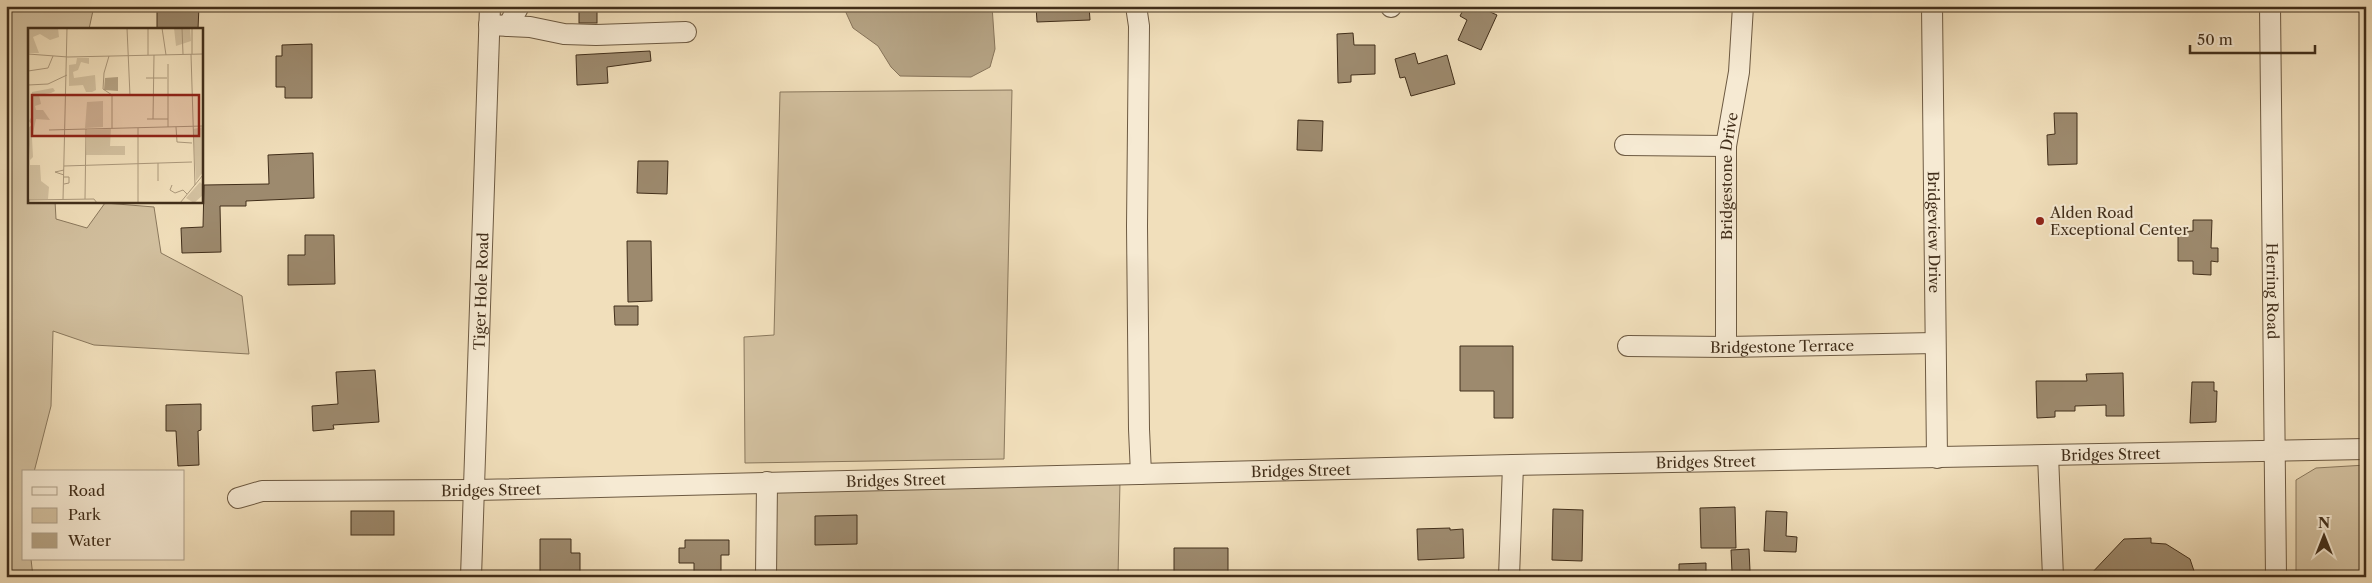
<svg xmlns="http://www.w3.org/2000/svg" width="2372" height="583" font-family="'Libre Caslon Text',serif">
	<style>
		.green { fill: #d3c1a0; stroke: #8a785d }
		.water { fill: #b5a384; stroke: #87745a }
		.building { fill: #9d8a6e; stroke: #412e1a }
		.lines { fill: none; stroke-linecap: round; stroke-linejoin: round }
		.minor-casing { stroke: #6d5a42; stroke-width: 22 }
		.minor { stroke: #f6ead3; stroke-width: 20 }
		.poi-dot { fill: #8f2418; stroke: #f6ead3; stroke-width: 2 }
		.labels { text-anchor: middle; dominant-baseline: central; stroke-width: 4; stroke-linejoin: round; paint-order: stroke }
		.street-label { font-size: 15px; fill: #412e1a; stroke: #f6ead3 }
		.poi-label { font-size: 15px; fill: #412e1a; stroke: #f6ead3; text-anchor: start }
		.inset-road { fill: none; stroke: #ab987b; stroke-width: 1 }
		.view { fill: #8f2418; fill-opacity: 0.15; stroke: #8f2418; stroke-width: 2.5 }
		.inset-edge { fill: none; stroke: #412e1a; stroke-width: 2.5 }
	</style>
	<rect width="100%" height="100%" fill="#f1dfbb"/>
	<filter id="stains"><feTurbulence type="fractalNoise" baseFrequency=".004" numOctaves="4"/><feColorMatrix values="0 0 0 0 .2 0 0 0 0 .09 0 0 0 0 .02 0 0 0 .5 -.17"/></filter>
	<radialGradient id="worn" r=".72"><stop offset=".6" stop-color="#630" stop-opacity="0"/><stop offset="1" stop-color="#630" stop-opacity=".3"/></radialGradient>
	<g class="green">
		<polygon points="6,6 94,6 89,29 29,29 29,201 55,201 56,219 87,228 105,203 154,207 161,253 242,296 249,354 94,345 53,331 51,406 34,472 24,472 24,559 31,559 33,577 6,577"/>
		<polygon points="1012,90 1004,459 745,463 744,337 774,335 780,92"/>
		<polygon points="2366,465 2366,577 2296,577 2296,480 2316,468"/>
		<polygon points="1120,481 1118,577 773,577 776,493 790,488"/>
	</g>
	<polygon class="water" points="843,6 992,6 995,49 990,67 971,77 900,76 891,67 878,46 853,28"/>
	<g class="building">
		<polygon points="157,6 199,6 198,29 157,29"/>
		<rect x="579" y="6" width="18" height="17"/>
		<polygon points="1036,6 1089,6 1090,20 1037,22"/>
		<polygon points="1465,6 1477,6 1497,15 1481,50 1458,40 1467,20 1460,16"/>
		<polygon points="1353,33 1354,45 1375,45 1375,74 1351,75 1351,82 1338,83 1337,34"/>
		<polygon points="312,44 312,98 285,98 285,87 276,87 276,56 282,56 282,45"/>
		<polygon points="650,51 651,61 607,67 608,83 577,85 576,55"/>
		<polygon points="1415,53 1418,64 1447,55 1455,84 1411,96 1405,77 1400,78 1395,59"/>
		<polygon points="2054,113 2077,113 2077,164 2048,165 2047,135 2055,134"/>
		<polygon points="1298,120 1323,121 1322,151 1297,150"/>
		<polygon points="313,153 314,198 246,201 246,206 220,206 221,252 182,253 181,228 203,227 204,185 269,184 268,155"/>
		<polygon points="638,161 668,161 667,194 637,193"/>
		<polygon points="2193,220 2212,220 2211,248 2218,248 2218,262 2211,261 2211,275 2193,274 2193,261 2178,261 2178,232 2193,231"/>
		<polygon points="305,235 334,235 335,284 288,285 288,255 305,255"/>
		<polygon points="627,241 651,241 652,301 628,302"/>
		<polygon points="614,306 638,306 638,325 615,325"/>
		<polygon points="1460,346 1513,346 1513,418 1494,418 1494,391 1460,391"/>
		<polygon points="375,370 379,422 333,425 334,429 313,431 312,406 338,404 336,372"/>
		<polygon points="2123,373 2124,416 2106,416 2106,405 2075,406 2075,411 2055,411 2055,417 2037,418 2036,381 2087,381 2086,374"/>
		<polygon points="2192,382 2214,382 2214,391 2217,391 2216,422 2190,423"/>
		<polygon points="201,404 201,430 198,431 199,465 178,466 176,431 166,431 166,405"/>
		<polygon points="1735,507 1736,548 1701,548 1700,508"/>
		<polygon points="1553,509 1583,510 1582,561 1552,560"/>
		<rect x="351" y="511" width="43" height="24"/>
		<polygon points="1766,511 1787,512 1786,536 1797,537 1796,552 1764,551"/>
		<polygon points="857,515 857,544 815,545 815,516"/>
		<polygon points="1450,528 1450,530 1463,529 1464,558 1418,560 1417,529"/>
		<polygon points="2151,538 2151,543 2166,544 2190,559 2196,577 2088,577 2124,539"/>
		<polygon points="540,539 571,539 571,553 580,553 580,577 540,577"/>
		<polygon points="685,540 729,540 729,555 721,555 721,577 694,577 694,563 679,563 679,548 685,548"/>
		<polygon points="1174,548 1228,548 1228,574 1174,577"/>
		<polygon points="1749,549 1750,571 1732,572 1731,550"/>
		<polygon points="1706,563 1706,577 1679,577 1679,564"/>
	</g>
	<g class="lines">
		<defs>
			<g id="minor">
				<polyline points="1136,6 1139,26 1137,226 1139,429 1141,474"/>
				<path id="s1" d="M1932 6 1937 458"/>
				<path id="s2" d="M2270 6 2276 577"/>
				<polyline points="1391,7 1391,6"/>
				<polyline points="489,25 530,27 564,34 596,35 686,32"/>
				<polyline points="508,26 519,6"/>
				<polyline points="1625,145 1726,146"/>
				<path id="s3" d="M1628 346 1726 347 1935 343"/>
				<path id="s4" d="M1726 347V146L1739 72 1743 6"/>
				<polyline points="2048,455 2053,577"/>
				<path id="s5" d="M238 498 262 491 474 490 1513 465 2366 449"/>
				<path id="s6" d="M471 577 490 6"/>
				<polyline points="766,577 767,482"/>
				<polyline points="1509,577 1513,465"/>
			</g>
		</defs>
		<use href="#minor" class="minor-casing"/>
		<use href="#minor" class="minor"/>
	</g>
	<circle class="poi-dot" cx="2040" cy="221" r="5"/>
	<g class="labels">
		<g class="street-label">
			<text stroke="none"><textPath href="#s4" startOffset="171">Bridgestone Drive</textPath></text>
			<text stroke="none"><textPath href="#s1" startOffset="226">Bridgeview Drive</textPath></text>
			<text stroke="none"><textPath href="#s2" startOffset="285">Herring Road</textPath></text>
			<text stroke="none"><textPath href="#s6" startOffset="286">Tiger Hole Road</textPath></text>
			<text stroke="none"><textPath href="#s3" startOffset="154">Bridgestone Terrace</textPath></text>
			<text stroke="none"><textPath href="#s5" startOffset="1874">Bridges Street</textPath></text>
			<text stroke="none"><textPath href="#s5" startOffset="1469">Bridges Street</textPath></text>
			<text stroke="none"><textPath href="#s5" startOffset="1064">Bridges Street</textPath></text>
			<text stroke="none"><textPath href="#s5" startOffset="659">Bridges Street</textPath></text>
			<text stroke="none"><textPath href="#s5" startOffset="254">Bridges Street</textPath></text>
		</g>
		<g class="poi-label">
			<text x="2050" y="212">Alden Road<tspan x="2050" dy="17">Exceptional Center</tspan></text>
		</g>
	</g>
	<g transform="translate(28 28)">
		<rect width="175" height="175" fill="#f1dfbb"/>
		<path d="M0 0H30L31 9 22 12 12 6 5 9 11 25H0ZM146 0H162L163 13 148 18ZM49 30H61V36L53 34 50 42 45 44 46 50 67 47 68 62 64 64H58L55 57 41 58V37L48 36ZM25 60 27 63 23 65 11 67 13 76 7 78 8 82H15L22 92 8 91 4 110 5 129 2 132 0 100 4 97 1 93 4 88V64ZM75 73V99L57 100 59 74ZM175 99V144L168 153 165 101ZM83 101 82 118H97V127H58L59 102ZM2 137H12L13 153 21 159 20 171 2 172ZM172 154 175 157V167L166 175 158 170Z" fill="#d3c1a0"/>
		<path d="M90 49V63L76 62 77 50Z" fill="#b5a384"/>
		<path class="inset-road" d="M99 0 102 68M120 0V27M134 0 138 27M154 0 155 26M0 26 40 29 175 26M163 26 167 157M164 26V1M81 28 76 45 75 61 84 67V100M140 36V99M0 43 20 40 25 28M118 50H139M0 57 20 56 39 47M119 91H140M125 91 126 27M148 99 149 114 164 115M21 102 175 98M130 135V153M36 138 164 134M36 147 27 144 36 142M36 156 41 155V149H36M144 157 142 162 147 165 155 162 159 166M57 171 58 101M0 172 66 171 69 175M35 172 39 0M110 175V100M152 175 175 147"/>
		<path class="view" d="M4 67H171V108H4Z"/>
		<rect width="175" height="175" class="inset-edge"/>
	</g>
	<rect width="2372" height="583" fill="none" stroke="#f1dfbb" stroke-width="25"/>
	<rect x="8" y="8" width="2357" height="568" fill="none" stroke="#412e1a" stroke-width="2.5"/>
	<rect x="12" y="12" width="2347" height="558" fill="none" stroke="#412e1a"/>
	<rect x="22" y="470" width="162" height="90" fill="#f6ead3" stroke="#ae9f89"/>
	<rect x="32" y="487" width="25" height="8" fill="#f6ead3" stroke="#ae9f89"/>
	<text x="68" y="496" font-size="15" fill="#412e1a">Road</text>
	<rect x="32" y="508" width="25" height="15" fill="#d3c1a0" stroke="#ae9f89"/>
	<text x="68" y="520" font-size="15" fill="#412e1a">Park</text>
	<rect x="32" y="533" width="25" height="15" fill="#b5a384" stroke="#ae9f89"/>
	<text x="68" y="546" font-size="15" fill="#412e1a">Water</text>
	<g transform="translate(2324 536)" stroke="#f6ead3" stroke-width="4" paint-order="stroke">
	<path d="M0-4L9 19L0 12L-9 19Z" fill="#412e1a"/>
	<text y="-8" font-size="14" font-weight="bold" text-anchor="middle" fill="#412e1a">N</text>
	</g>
	<path d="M2190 45v8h125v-8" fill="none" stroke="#412e1a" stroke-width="2.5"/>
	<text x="2197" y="45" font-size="15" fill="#412e1a" stroke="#f6ead3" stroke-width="4" paint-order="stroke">50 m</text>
	<rect width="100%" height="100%" filter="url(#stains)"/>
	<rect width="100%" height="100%" fill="url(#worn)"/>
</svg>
